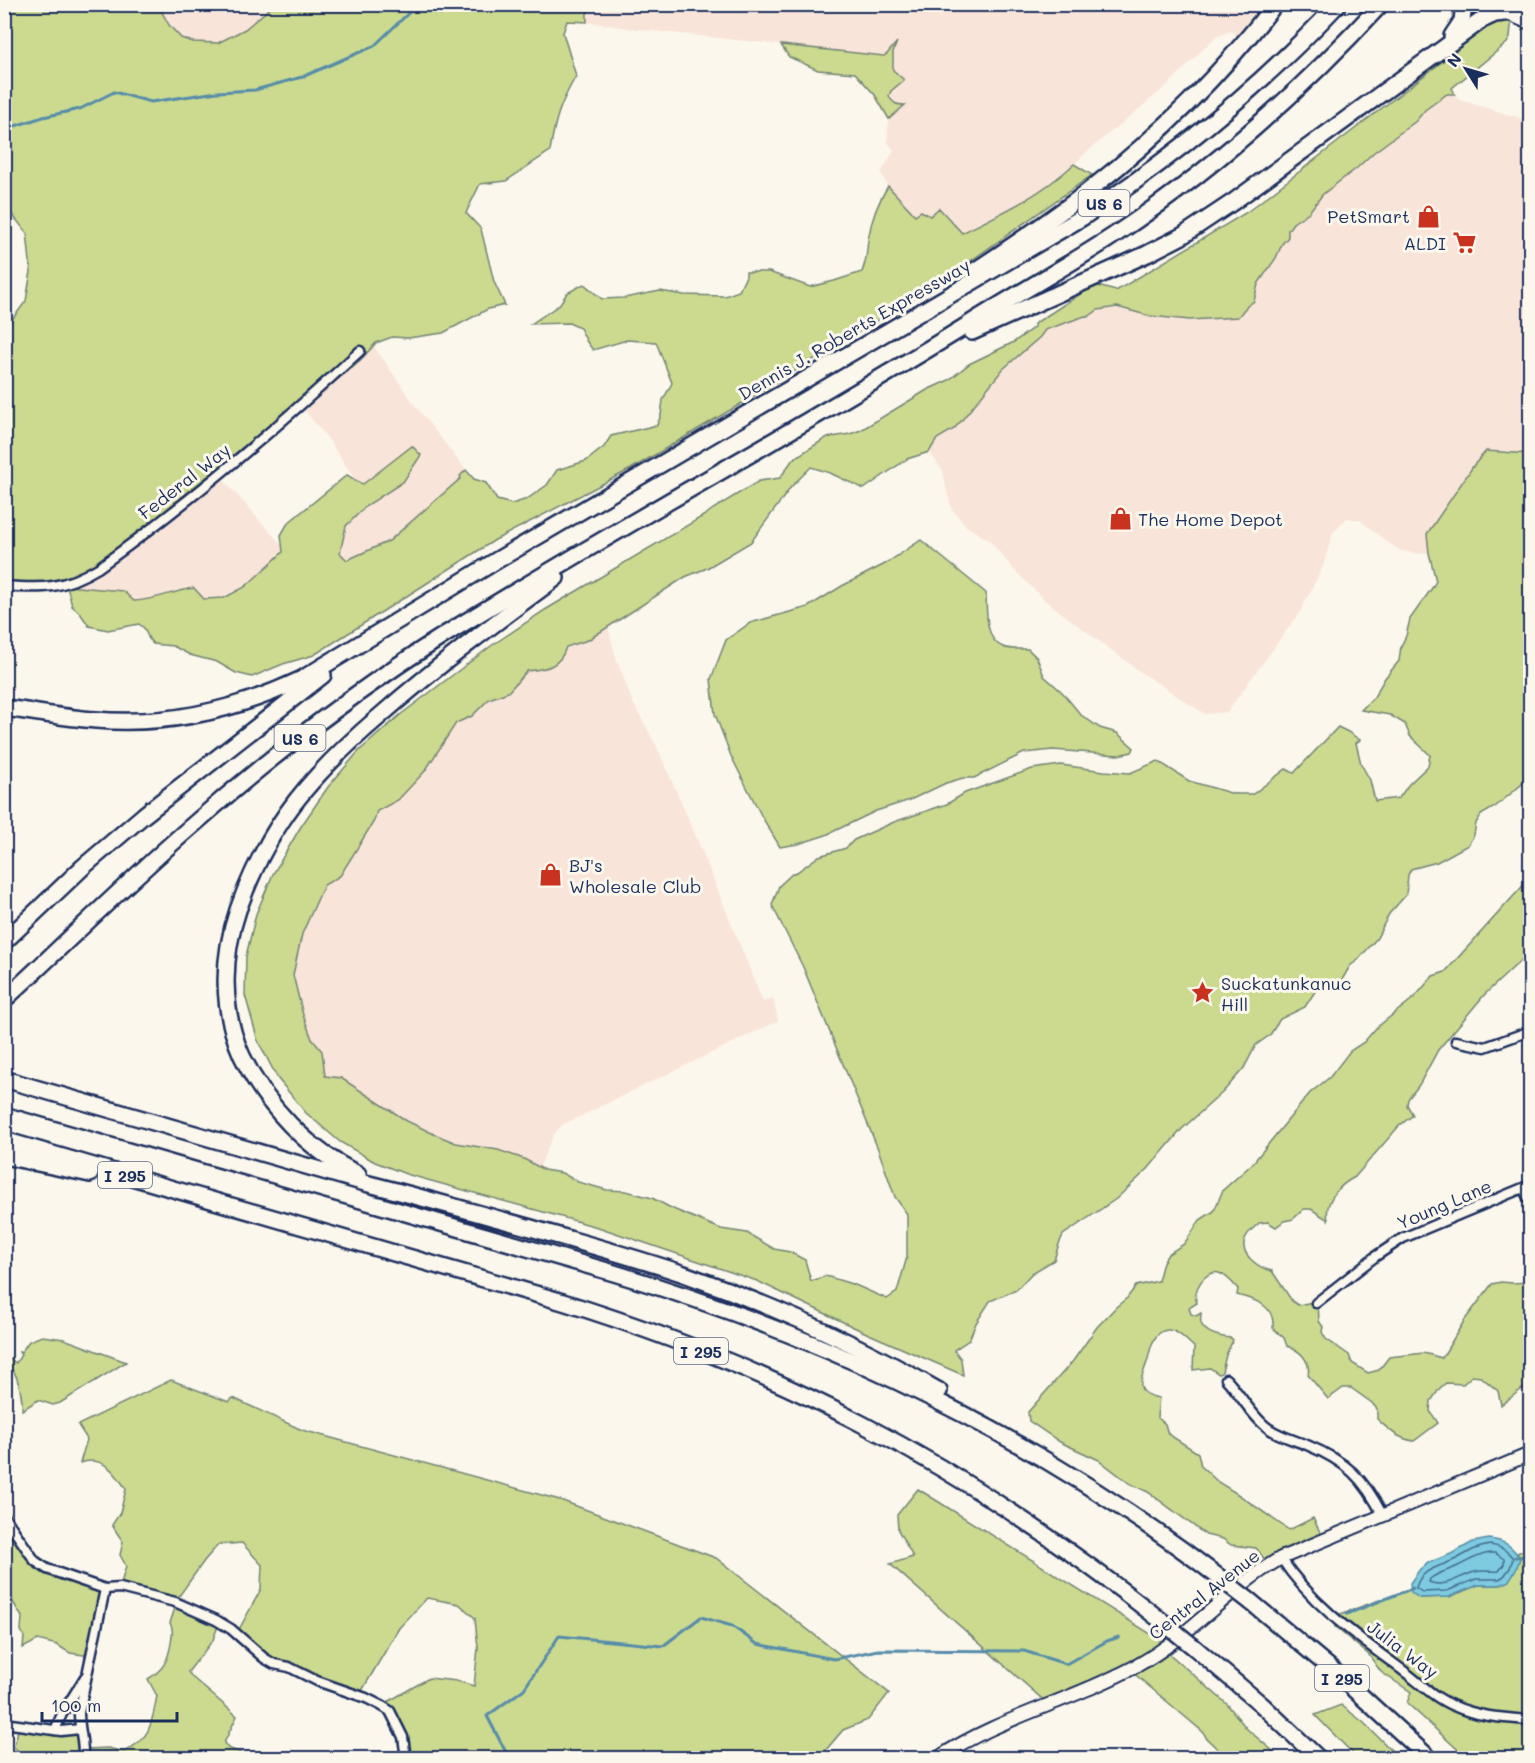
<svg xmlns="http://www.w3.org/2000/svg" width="1535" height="1763" font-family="Mali,sans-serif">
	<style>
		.built { fill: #f9e4d9 }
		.green { fill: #cbda8e; stroke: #738476; stroke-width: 1.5 }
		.water { fill: #7ecade; stroke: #568cab; stroke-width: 1.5 }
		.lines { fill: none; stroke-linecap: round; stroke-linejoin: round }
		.shore { stroke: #436d91; stroke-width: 1.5 }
		.stream { stroke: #568cab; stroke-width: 3 }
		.street-casing { stroke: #1b2f5e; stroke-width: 13 }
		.secondary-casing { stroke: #1b2f5e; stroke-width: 16 }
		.primary-casing { stroke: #1b2f5e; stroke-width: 18 }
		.highway-casing { stroke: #1b2f5e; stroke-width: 20 }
		.street { stroke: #fbf7ec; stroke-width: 8 }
		.secondary { stroke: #fbf7ec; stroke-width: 12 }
		.primary { stroke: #fbf7ec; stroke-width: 14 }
		.highway { stroke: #fbf7ec; stroke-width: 15 }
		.highway-bridge-casing { stroke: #1b2f5e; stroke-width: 20; stroke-linecap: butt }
		.highway-bridge { stroke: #fbf7ec; stroke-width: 15 }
		.labels { text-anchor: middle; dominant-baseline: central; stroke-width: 6; stroke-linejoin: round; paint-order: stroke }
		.shield { fill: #fbf7ec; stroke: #5e6b89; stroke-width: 1.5 }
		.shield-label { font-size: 16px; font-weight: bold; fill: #1b2f5e }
		.poi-label { font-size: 18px; fill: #1b2f5e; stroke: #fbf7ec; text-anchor: start }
		.street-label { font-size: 18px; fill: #1b2f5e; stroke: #fbf7ec }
	</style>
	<rect width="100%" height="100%" fill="#fbf7ec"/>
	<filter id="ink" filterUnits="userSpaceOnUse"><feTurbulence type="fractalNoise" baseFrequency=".0167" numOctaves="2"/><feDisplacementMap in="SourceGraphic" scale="12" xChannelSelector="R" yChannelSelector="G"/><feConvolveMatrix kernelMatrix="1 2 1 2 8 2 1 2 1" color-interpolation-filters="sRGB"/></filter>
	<g filter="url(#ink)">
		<g class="built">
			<polygon points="591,4 1277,5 1246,43 1231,31 1221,35 1216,36 1168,85 1089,150 1056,181 1032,197 962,233 954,226 930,216 915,215 888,186 881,173 894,150 887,141 889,119 904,105 898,105 892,102 889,96 893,67 893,52 895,44 887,55 884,56 635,29 587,22 587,14"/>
			<polygon points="158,5 274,5 245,29 218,43 193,42 181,38 169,25"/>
			<polygon points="1454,93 1456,95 1454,96 1460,100 1530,121 1530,454 1485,451 1427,534 1428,552 1417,554 1402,551 1388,543 1360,520 1347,518 1333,533 1323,566 1300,612 1227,712 1205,714 1142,673 1047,602 1017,573 989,540 966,526 952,509 947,492 943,471 929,451 937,439 954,429 962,420 1003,369 1040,337 1045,330 1085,316 1088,316 1098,310 1117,307 1150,316 1238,317 1246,307 1254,301 1258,284 1276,258 1282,244 1288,237 1288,230 1293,223 1309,212 1323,194 1357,168 1373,153 1416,121 1425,110 1447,94"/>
			<polygon points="374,346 414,404 466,470 460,476 462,478 389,541 348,560 340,553 346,526 366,506 403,482 421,455 412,446 363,484 357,482 326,436 302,408"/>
			<polygon points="218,474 282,545 283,552 245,587 224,598 204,599 183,589 149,600 134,601 67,586"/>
			<polygon points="608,627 617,661 633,703 656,745 695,834 763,1002 773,998 778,1021 562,1125 554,1134 539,1168 524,1159 498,1150 456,1143 434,1134 325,1076 322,1051 312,1040 303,1015 293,975 302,934 324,885 340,876 374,821 377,811 398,800 425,771 456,723 472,716 489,699 508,692 527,671 545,669 566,647 588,640"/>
		</g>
		<g class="green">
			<path d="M4 5H158L169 25 181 38 193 42 218 43 245 29 274 5H591L587 14V22L567 21 563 33 576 76C560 104 555 119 550 151L506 181 480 184 466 213 481 229 494 282 505 305 488 309 443 333 408 338 392 337 376 343 357 364 126 546 66 584 5 585V329L26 301 31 271 27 233 11 213H5Z"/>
			<path d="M1512 15 1510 38 1507 43 1452 88 1455 94H1447L1425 110 1416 121 1373 153 1357 168 1323 194 1309 212 1293 223 1288 230V237L1282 244 1276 258 1258 284 1254 301 1246 307 1238 317 1190 320 1150 316 1117 307 1098 310 1088 317 1085 316 1045 330 1040 337 1003 369 962 420 954 429 937 439 929 452 907 459 864 489 830 473 811 467 791 487 751 542 707 568 685 577 588 640 566 647C560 667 546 669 527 671L508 692 489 699 472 716 456 723 425 771 398 800 377 811 374 821 340 876 324 885 302 934 293 975 303 1015 312 1039 322 1051 325 1076 341 1078 407 1121 434 1134 456 1143 498 1150 524 1159 544 1170 562 1173 578 1182 607 1190 626 1191 652 1198 673 1209 721 1229 747 1233 774 1249 790 1252 805 1260 811 1281 826 1276 855 1285 887 1299 897 1292 907 1257V1214L895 1197 878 1149 803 967 772 905 779 886 793 873 797 872 819 856 846 848 854 840 894 822 947 804 965 793 1032 769 1061 765 1104 771 1130 773 1158 761 1189 781 1234 794H1253L1286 769 1294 773 1338 727 1348 732 1360 740 1356 743 1361 764 1370 780 1375 801 1399 798 1409 784 1428 766 1430 755 1410 736 1405 724 1390 715 1361 710 1374 697 1385 678 1399 661 1401 646 1406 636 1410 619 1432 588 1436 581 1429 553 1427 534 1474 465 1486 451 1530 454V764L1522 784 1495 807 1481 815 1476 823 1474 835 1468 845 1437 862 1411 869 1408 875 1406 895 1389 914 1377 938 1358 960 1350 966 1339 985 1316 990 1305 1007 1280 1019 1270 1035 1256 1045 1244 1068 1223 1092 1182 1129 1148 1169 1116 1199 1063 1235 1059 1244 1054 1260 1032 1273 1016 1290 990 1301 976 1323 969 1340 954 1350 961 1359 963 1375 862 1331 757 1281 601 1228 406 1174 375 1162 340 1142 306 1113 278 1079 258 1041 245 995 246 956 256 914 273 874 300 828 328 787 359 751 400 715 491 646 545 610 705 515 713 509 759 481 780 478 793 459 826 438 850 434 861 430 927 390 949 380 969 364 1014 342 1034 327V324L1094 285 1116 291 1247 212 1456 51 1482 23Z"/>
			<path d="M897 42 893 52V70L904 80 891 91 889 96C893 104 897 105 905 105L889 119 875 95 855 73 818 70 789 57 781 45 884 56 887 54Z"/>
			<path d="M1074 164 1092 175 948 277 749 399 631 469 495 540 314 655 283 664 252 677 236 673 217 662 190 655 173 646 153 644 149 639 144 628 139 624 108 630 89 626 80 613 72 606 67 586 123 591 134 601C156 600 173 591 194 588L204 599 224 598 245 587 283 552 281 535 288 523 347 475 360 483 363 484 412 446 421 455 403 482 366 506 346 526 340 553 347 560 389 541 461 478 460 476 466 470 474 479 486 483 497 500 512 504 527 499 547 485 557 470 586 461 604 447 611 436 657 425 661 415 663 400 672 383 656 342 627 340 593 350 587 342 580 328 569 323 531 324 559 305 567 293 584 284 602 299 624 298 660 291 684 295 725 296 739 291 746 276V272H769L810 287 834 281 862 272C868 257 866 254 868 240 871 221 878 202 888 186L915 215 921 211 930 216 939 208 962 233C1002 213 1041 195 1074 164Z"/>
			<path d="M921 540 986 593C987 609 984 640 1003 647 1010 650 1020 649 1028 649L1037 658 1044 676 1062 692 1081 715 1100 728 1117 733 1134 748 1132 752 1118 755 1053 750 1024 753 974 778H963L946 783 910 800 876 811 826 835 798 844 780 847 762 817 731 756 715 714 711 679 726 640 750 623 808 607 842 586 885 564Z"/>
			<path d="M1530 878V952L1485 994 1438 1050 1419 1085 1408 1099 1407 1105 1413 1115 1399 1126 1355 1177C1339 1185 1324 1201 1328 1220L1311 1209H1304L1293 1219 1284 1221 1276 1227 1268 1222 1259 1223C1255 1227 1248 1232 1246 1237 1237 1254 1259 1268 1272 1271L1292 1301 1298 1305 1318 1301 1319 1321 1323 1327 1322 1332 1326 1339 1349 1355 1352 1363 1368 1373 1379 1370 1389 1357 1424 1353 1442 1358 1464 1321 1492 1284 1501 1282 1512 1283 1530 1282V1389H1522L1501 1405 1498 1391 1481 1377 1472 1376 1463 1384 1446 1383 1440 1388 1431 1401 1430 1411 1438 1423 1414 1441C1398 1439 1388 1429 1377 1419V1409L1372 1403 1351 1388H1343L1328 1399 1308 1375C1311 1361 1300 1350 1287 1346L1284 1338 1273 1328C1275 1305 1256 1300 1237 1295L1238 1289C1233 1283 1226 1275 1219 1273 1205 1269 1191 1292 1197 1303L1189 1308 1191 1314 1196 1316 1201 1313C1201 1316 1200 1320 1201 1323 1205 1334 1221 1337 1231 1338L1233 1340 1226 1355 1222 1372 1219 1374 1210 1368 1193 1370 1194 1347C1188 1342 1177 1329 1167 1330 1154 1331 1150 1349 1148 1359 1143 1377 1130 1393 1159 1398L1157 1417 1165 1424 1168 1434 1198 1453 1201 1466 1218 1482 1239 1495 1289 1530 1313 1518 1325 1542 1269 1565 1256 1548 1231 1545 1223 1539 1206 1535 1148 1492 1129 1483 1099 1460 1060 1442 1029 1421 1028 1412 1073 1361 1097 1327 1116 1307 1127 1298 1136 1286 1158 1281 1163 1262 1168 1254 1184 1244 1200 1220 1214 1211 1223 1190 1252 1164 1310 1093 1330 1077 1350 1051 1364 1042 1376 1028 1415 997 1433 976 1445 972Z"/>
			<path d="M42 1336 64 1339 126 1362 60 1403 53 1405 38 1400 22 1410C23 1401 19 1378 13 1371 10 1369 7 1367 5 1365V1356L16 1363 21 1355 19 1352 22 1351 29 1341Z"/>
			<path d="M171 1380 229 1402 233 1398 302 1430 560 1500 716 1558 889 1693 868 1720 843 1730 819 1758H406L403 1735 382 1705 429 1678 457 1681 474 1686 478 1648 475 1618 459 1604 427 1598 399 1628 360 1694 270 1661 236 1635 261 1589 262 1565 242 1543 218 1545 204 1561 177 1599 120 1587 126 1566 120 1555 123 1542 112 1525 120 1513 126 1489C115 1472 103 1455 80 1463L87 1439 78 1425Z"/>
			<polygon points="918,1489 1162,1641 1167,1646 1166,1651 1227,1704 1247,1729 1281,1758 1227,1758 1207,1739 1203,1732 1131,1671 1050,1706 890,1564 913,1557 898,1530 897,1515"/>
			<polygon points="4,1515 35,1560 103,1588 90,1656 70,1653 57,1645 38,1640 23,1648 24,1637 21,1630 22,1617 13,1602 5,1595"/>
			<polygon points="1530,1548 1530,1758 1467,1758 1407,1703 1411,1692 1381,1672 1369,1655 1335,1627 1332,1617 1410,1589 1420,1598 1449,1597 1478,1585 1500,1585 1508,1582 1520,1558 1517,1553"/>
			<path d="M177 1602 219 1623 213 1640 188 1672 193 1678 237 1716 224 1743 228 1748 241 1753 238 1758H26L14 1747 19 1726 80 1729 85 1749 108 1748 124 1752C152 1737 151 1725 157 1696L148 1679C163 1670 168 1661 171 1643 172 1635 174 1630 170 1623Z"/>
			<polygon points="1341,1705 1363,1722 1399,1758 1357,1758 1315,1715"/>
		</g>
		<path class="water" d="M1489 1539C1505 1541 1511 1545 1520 1558L1516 1570 1508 1582 1500 1585H1478L1449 1597 1419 1598 1411 1592 1410 1583 1420 1569 1428 1563 1451 1554 1473 1542Z"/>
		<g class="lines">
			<g class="shore">
				<path d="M1490 1545C1500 1546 1507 1550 1513 1558L1510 1568 1504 1576 1499 1579H1476L1447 1591 1422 1592 1416 1588C1420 1569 1439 1567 1454 1560 1469 1553 1472 1548 1490 1545Z"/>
				<path d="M1490 1553H1495L1504 1559V1564L1499 1571C1491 1572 1482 1570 1475 1572 1459 1576 1445 1589 1429 1582L1430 1579C1438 1572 1448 1571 1458 1566 1469 1561 1477 1555 1490 1553Z"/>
			</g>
			<g class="stream">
				<polyline points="4,124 15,126 43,117 80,109 114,92 151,102 217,92 255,90 302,77 374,46 418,4"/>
				<polyline points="1515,1557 1530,1556"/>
				<polyline points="1347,1614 1413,1588"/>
				<polyline points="509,1758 487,1716 524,1689 559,1636 663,1646 701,1617 732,1626 757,1644 834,1659 878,1650 1024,1651 1066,1664 1107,1641 1119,1637"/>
			</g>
			<defs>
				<g id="street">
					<path d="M4 586C44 589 63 589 98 568 190 502 277 428 360 351"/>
					<polyline points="1456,1041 1485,1047 1530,1031"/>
					<polyline points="1524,1189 1530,1202"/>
					<polyline points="1316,1303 1376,1256 1403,1238 1530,1185"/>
					<path d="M1226 1379C1240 1393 1252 1417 1268 1428 1279 1436 1294 1440 1307 1445 1346 1461 1364 1478 1383 1516"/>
					<polyline points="4,1516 35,1561 47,1569 105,1589 120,1588 175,1602 216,1620 231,1629 264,1658 274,1664 289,1667 317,1681 366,1698 382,1706 390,1711 403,1737 406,1758"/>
					<path d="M1281 1558C1312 1606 1361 1639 1405 1672 1421 1684 1436 1699 1454 1706 1478 1717 1505 1718 1530 1720"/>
					<polyline points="4,1723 61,1731 80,1729"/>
					<polyline points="55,1730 62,1714 85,1677"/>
					<path d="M83 1758C84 1743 79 1728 79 1713L105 1589"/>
				</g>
				<path id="secondary" d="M938 1758C997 1718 1075 1700 1138 1665 1190 1636 1229 1588 1281 1558L1530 1454"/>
				<polyline id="primary" points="1474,4 1490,11 1512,14 1530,22"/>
				<g id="highway">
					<polyline points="1452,36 1462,21 1464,4"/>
					<path d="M976 270C1015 244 1055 218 1092 188 1160 135 1222 73 1275 4"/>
					<polyline points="972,332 1147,254 1182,236 1233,202 1482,20 1495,14 1504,13"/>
					<path d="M4 708C35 712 66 718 96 720 168 726 237 710 302 679L499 559 1083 217C1176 156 1261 86 1338 4"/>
					<polyline points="4,942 83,867 144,815 323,675"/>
					<path d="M4 1000C65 944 124 885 186 831 267 759 354 692 446 634 618 527 797 431 969 324 1018 293 1068 266 1116 234 1214 169 1301 91 1381 4"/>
					<path d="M4 1079 365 1183C421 1197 476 1213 531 1228 582 1243 634 1257 684 1274 772 1305 858 1344 939 1391"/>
					<path d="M4 1097 614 1273C833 1339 1039 1439 1220 1578"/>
					<path d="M4 1140 563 1302C666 1334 767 1374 862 1424 968 1479 1069 1548 1163 1622"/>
					<polyline points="4,1156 90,1174"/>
					<path d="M358 1174C308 1150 266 1106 242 1056 221 1010 222 957 238 910 250 876 266 843 287 813 313 776 347 744 381 715 437 666 496 622 556 578"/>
					<polyline points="1251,1602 1335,1672 1429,1758"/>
					<polyline points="1195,1648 1262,1705 1318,1758"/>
				</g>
			</defs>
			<use href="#street" class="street-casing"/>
			<use href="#secondary" class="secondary-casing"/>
			<use href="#primary" class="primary-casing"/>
			<use href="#highway" class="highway-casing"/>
			<use href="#street" class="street"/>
			<use href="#secondary" class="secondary"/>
			<use href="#primary" class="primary"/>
			<use href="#highway" class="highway"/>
			<defs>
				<g id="highway-bridge">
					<polyline points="1220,1578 1251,1602"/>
					<polyline points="1163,1622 1195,1648"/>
				</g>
			</defs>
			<use href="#highway-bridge" class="highway-bridge-casing"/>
			<use href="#highway-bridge" class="highway-bridge"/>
		</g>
	</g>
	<defs>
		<symbol id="shop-bare" viewBox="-9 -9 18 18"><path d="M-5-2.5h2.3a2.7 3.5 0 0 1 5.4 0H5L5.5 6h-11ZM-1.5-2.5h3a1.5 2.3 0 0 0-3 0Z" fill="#c8321e" stroke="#fbf7ec" stroke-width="2.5" paint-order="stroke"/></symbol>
		<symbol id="supermarket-bare" viewBox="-9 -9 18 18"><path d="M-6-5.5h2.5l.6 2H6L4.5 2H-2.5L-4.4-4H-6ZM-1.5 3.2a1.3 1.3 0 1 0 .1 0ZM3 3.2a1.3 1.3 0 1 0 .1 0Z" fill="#c8321e" stroke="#fbf7ec" stroke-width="2.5" paint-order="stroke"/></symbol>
		<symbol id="sight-bare" viewBox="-9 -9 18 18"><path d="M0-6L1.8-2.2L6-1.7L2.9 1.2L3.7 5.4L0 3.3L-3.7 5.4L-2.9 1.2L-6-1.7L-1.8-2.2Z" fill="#c8321e" stroke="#fbf7ec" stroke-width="2.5" paint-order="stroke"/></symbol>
	</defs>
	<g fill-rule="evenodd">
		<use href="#shop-bare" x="1412" y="200" width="33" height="33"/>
		<use href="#supermarket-bare" x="1448" y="226" width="33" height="33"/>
		<use href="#shop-bare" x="1104" y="502" width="33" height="33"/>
		<use href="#shop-bare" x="534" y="858" width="33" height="33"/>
		<use href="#sight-bare" x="1186" y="976" width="33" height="33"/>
	</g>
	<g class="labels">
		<g class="shield">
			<rect x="1078.5" y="190" width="51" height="26" rx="4.5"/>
			<rect x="274.5" y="725" width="51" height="26" rx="4.5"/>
			<rect x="98" y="1162" width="54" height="26" rx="4.5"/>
			<rect x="674" y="1338" width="54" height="26" rx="4.5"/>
			<rect x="1315" y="1665" width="54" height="26" rx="4.5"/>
		</g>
		<g class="shield-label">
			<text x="1104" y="203">US 6</text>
			<text x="300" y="738">US 6</text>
			<text x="125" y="1175">I 295</text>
			<text x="701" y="1351">I 295</text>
			<text x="1342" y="1678">I 295</text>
		</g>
		<g class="poi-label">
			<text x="1410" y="216" text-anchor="end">PetSmart</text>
			<text x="1446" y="243" text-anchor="end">ALDI</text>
			<text x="1138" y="519">The Home Depot</text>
			<text x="569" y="865">BJ's<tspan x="569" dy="21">Wholesale Club</tspan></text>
			<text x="1221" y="983">Suckatunkanuc<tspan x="1221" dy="21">Hill</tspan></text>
		</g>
		<g class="street-label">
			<text transform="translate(854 329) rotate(-30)">Dennis J. Roberts Expressway</text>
			<text transform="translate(184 481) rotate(-38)">Federal Way</text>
			<text transform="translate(1444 1204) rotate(-23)">Young Lane</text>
			<text transform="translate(1204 1594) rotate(-38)">Central Avenue</text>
			<text transform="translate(1403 1649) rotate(37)">Julia Way</text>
		</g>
	</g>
	<rect width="1535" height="1763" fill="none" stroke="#fbf7ec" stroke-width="24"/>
	<rect x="12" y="12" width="1511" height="1739" fill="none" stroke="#1b2f5e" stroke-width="2" filter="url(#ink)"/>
	<g transform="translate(1466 69) rotate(307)" stroke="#fbf7ec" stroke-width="4.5" paint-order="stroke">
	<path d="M0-4.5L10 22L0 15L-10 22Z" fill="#1b2f5e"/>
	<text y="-9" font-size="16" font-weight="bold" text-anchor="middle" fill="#1b2f5e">N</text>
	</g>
	<path d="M42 1712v9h135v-9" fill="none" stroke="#1b2f5e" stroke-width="3"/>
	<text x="51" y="1712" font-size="18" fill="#1b2f5e" stroke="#fbf7ec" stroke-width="4.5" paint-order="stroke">100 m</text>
</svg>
